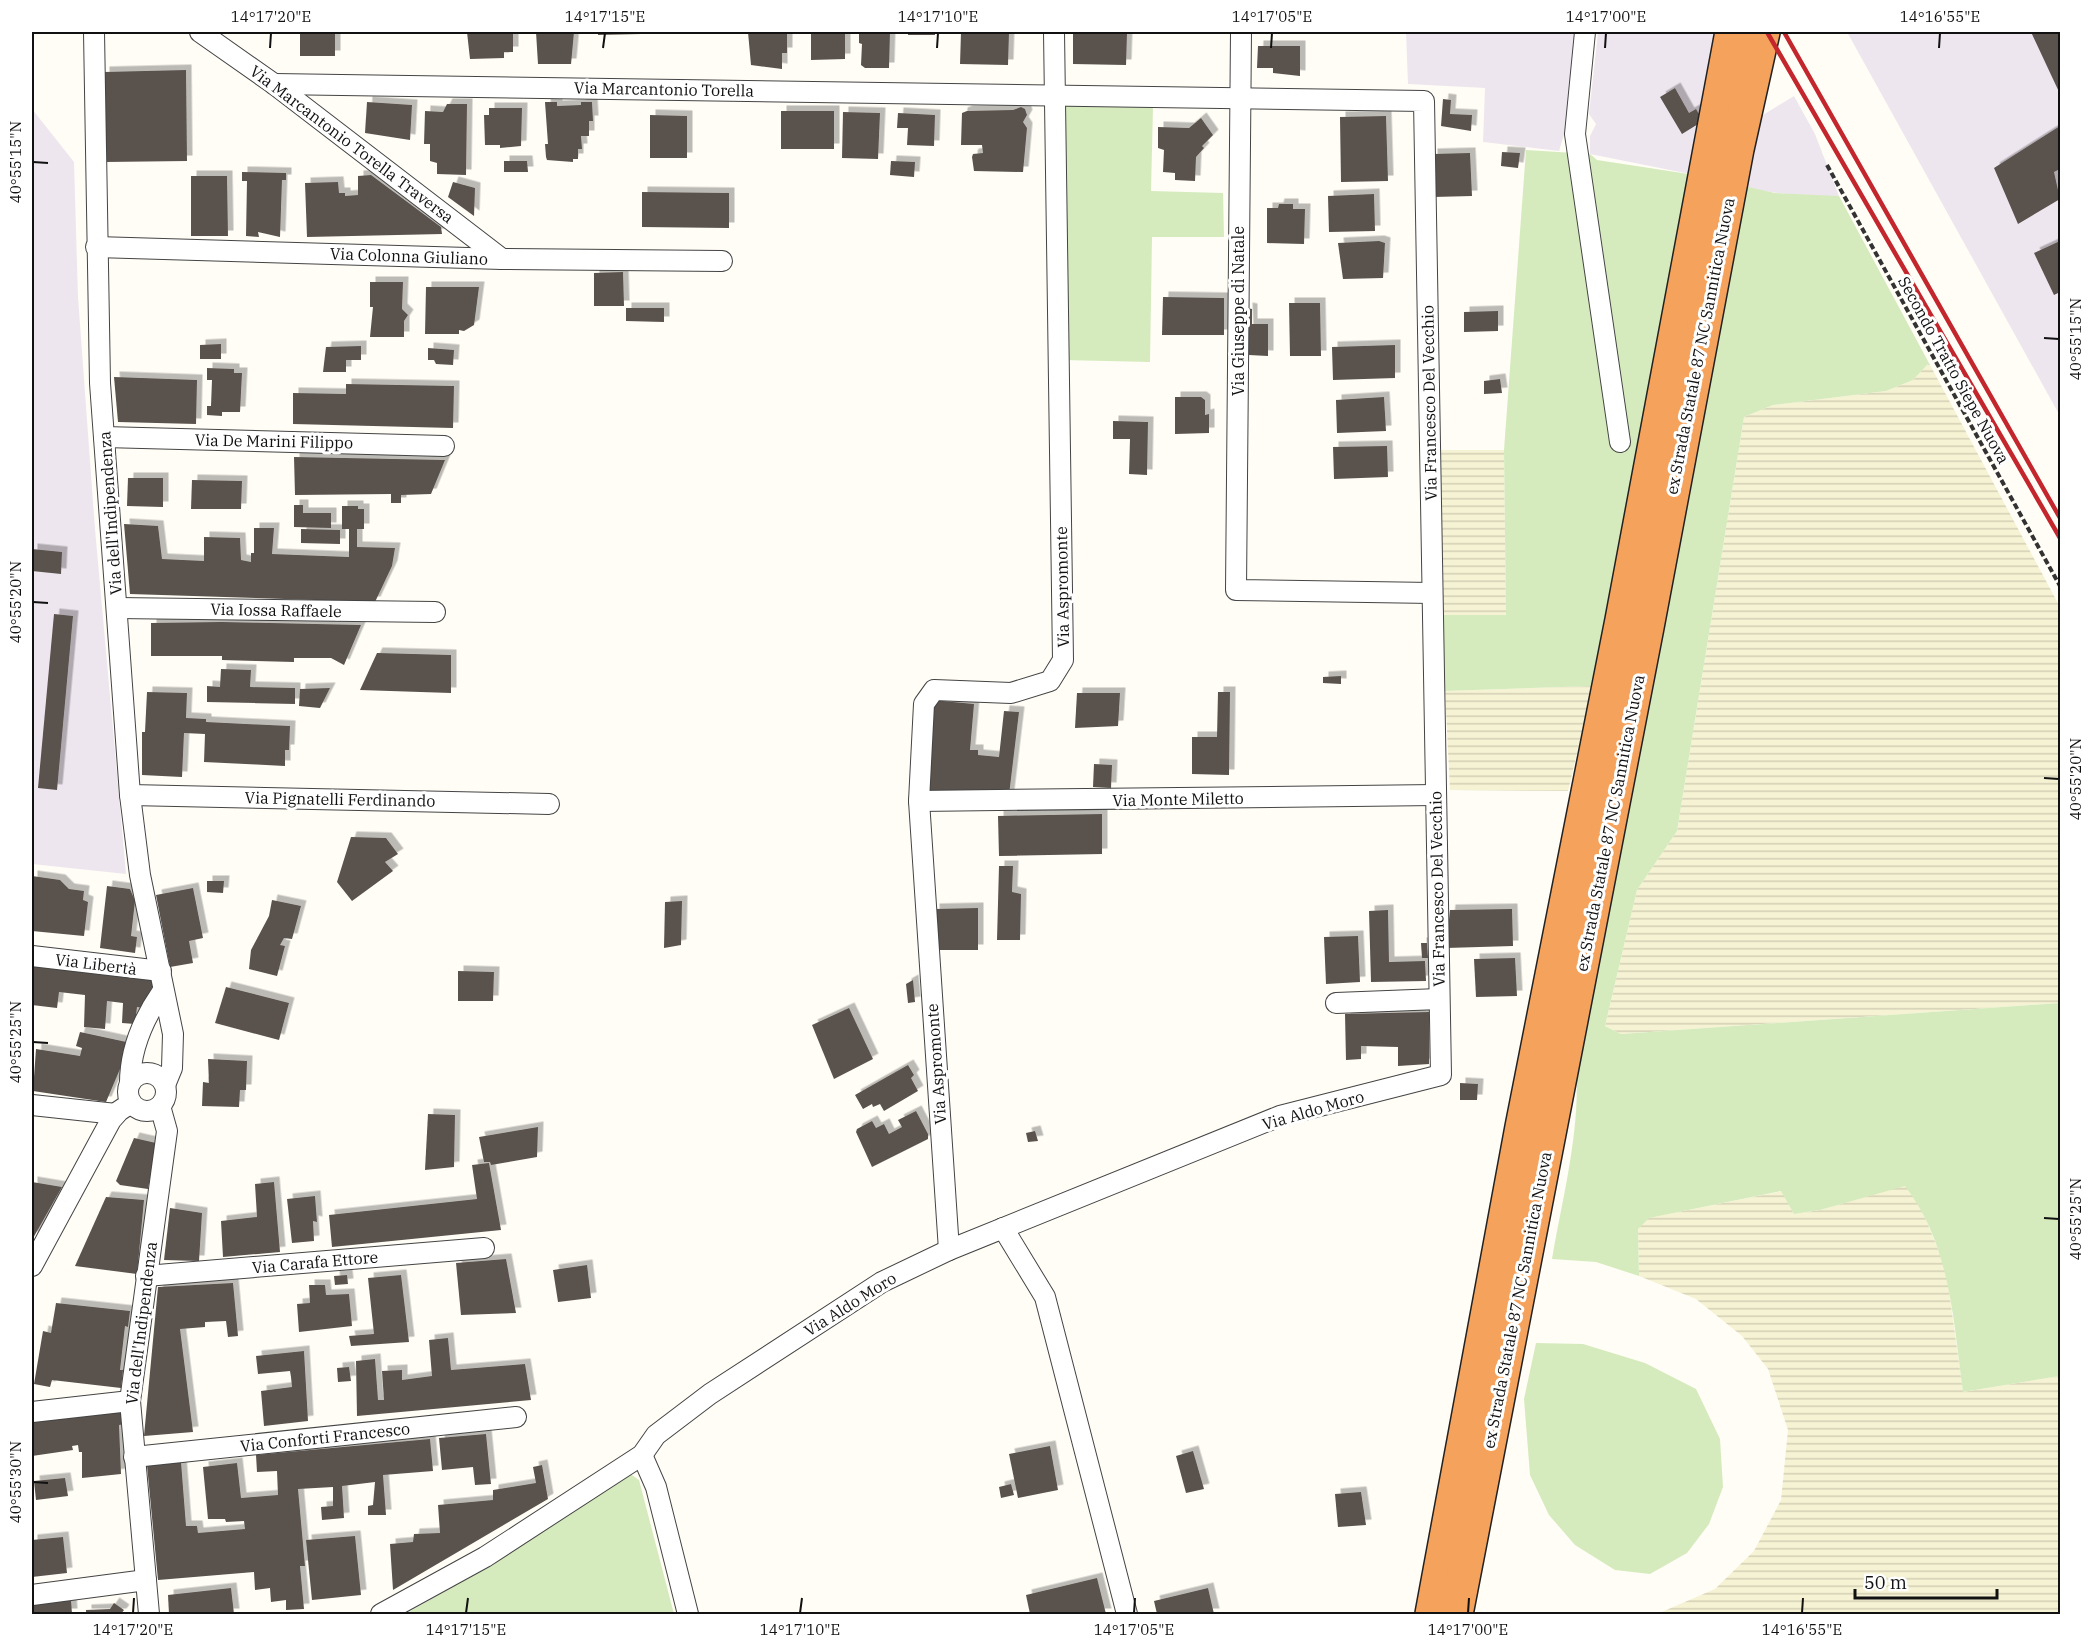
<svg xmlns="http://www.w3.org/2000/svg" width="2092" height="1646" font-family="'IBM Plex Serif',serif">
	<style>
		.industrial { fill: #eee6ef }
		.farmland { fill: url(#farmland-rules) }
		.grass { fill: #d5ebbd }
		.building { fill: #5a524d; filter: url(#shadow) }
		.lines { fill: none; stroke-linecap: round; stroke-linejoin: round }
		.street-casing { stroke: #444; stroke-width: 22 }
		.highway-casing { stroke: #222; stroke-width: 36 }
		.path { stroke: #333; stroke-width: 4; stroke-dasharray: 6 3; stroke-linecap: butt }
		.street { stroke: #fff; stroke-width: 20 }
		.highway { stroke: #f5a25d; stroke-width: 33 }
		.rail { stroke: #c4262e; stroke-width: 4.5 }
		.ticks { fill: none; stroke: #111; stroke-width: 2 }
		.labels { text-anchor: middle; dominant-baseline: central; stroke-width: 6; stroke-linejoin: round; paint-order: stroke }
		.street-label { font-size: 16px; fill: #111; stroke: #fff }
		.neatline { fill: none; stroke: #111; stroke-width: 2 }
		.ticks-label { font-size: 15px; text-anchor: middle; fill: #111 }
	</style>
	<defs>
		<pattern id="farmland-rules" width="6" height="5" patternUnits="userSpaceOnUse" patternTransform="scale(1.5)"><rect width="6" height="5" fill="#f6f3d4"/><path d="M0 2.5h6" fill="none" stroke="#d2cfb5"/></pattern>
		<filter id="shadow"><feDropShadow dx="5.5" dy="-5.5" stdDeviation="0" flood-color="#0004"/></filter>
	</defs>
	<rect width="100%" height="100%" fill="#fffdf5"/>
	<g class="industrial">
		<polygon points="1406,32 1576,32 1568,121 1559,151 1483,142 1485,88 1408,84"/>
		<polygon points="1598,32 1716,32 1763,115 1794,96 1815,134 1839,196 1802,196 1748,189 1695,175 1590,154 1590,136 1596,124 1589,114"/>
		<polygon points="1847,32 2060,32 2060,416"/>
		<polygon points="32,109 74,162 78,297 95,529 126,874 32,864"/>
	</g>
	<g class="farmland">
		<polygon points="1929,363 2060,607 2060,1003 1621,1034 1605,1026 1637,890 1677,831 1744,417 1773,405 1886,391 1913,380"/>
		<polygon points="1441,450 1504,450 1506,616 1441,615"/>
		<polygon points="1593,686 1568,791 1450,790 1445,691"/>
		<polygon points="1905,1185 1920,1205 1946,1269 1963,1392 2060,1376 2060,1614 1657,1614 1715,1589 1754,1551 1781,1500 1788,1430 1768,1369 1742,1336 1696,1299 1639,1276 1638,1229 1648,1218 1782,1191 1794,1214 1820,1210"/>
	</g>
	<g class="grass">
		<polygon points="1063,105 1153,106 1151,191 1223,193 1224,237 1152,237 1150,362 1063,360"/>
		<path d="M1526 150 1590 154 1597 160 1695 175 1775 193 1839 196 1929 363 1913 380 1886 391 1773 405 1744 417 1677 831 1637 890 1605 1026 1621 1034 2060 1003V1376L1963 1392C1953 1320 1951 1246 1905 1186L1820 1210 1794 1214 1781 1191 1649 1218 1638 1229 1639 1276 1596 1262 1552 1259C1563 1195 1581 1129 1576 1064L1593 686 1445 691 1441 615H1506L1504 450Z"/>
		<polygon points="1536,1343 1583,1344 1645,1363 1696,1389 1720,1439 1723,1487 1709,1524 1687,1553 1650,1574 1615,1570 1575,1545 1549,1515 1530,1475 1524,1399"/>
		<polygon points="629,1473 639,1480 674,1614 405,1614 498,1561"/>
	</g>
	<g class="building">
		<rect x="300" y="32" width="35" height="24"/>
		<polygon points="467,32 513,32 513,52 504,52 504,58 470,59"/>
		<polygon points="536,32 574,32 571,64 538,64"/>
		<polygon points="598,32 641,32 641,34 598,35"/>
		<polygon points="748,32 787,32 787,53 782,53 782,69 751,65"/>
		<polygon points="811,32 845,32 845,59 811,60"/>
		<polygon points="859,32 890,32 889,68 865,68 861,65 862,44 859,43"/>
		<rect x="908" y="32" width="27" height="3"/>
		<polygon points="961,32 1009,32 1008,65 960,64"/>
		<polygon points="2031,32 2060,32 2060,94"/>
		<polygon points="1073,33 1127,34 1126,65 1073,64"/>
		<polygon points="1258,46 1300,46 1300,76 1273,73 1273,68 1257,68"/>
		<polygon points="186,70 187,161 105,162 104,72"/>
		<polygon points="1675,88 1689,113 1696,109 1703,121 1682,134 1660,97"/>
		<polygon points="1443,99 1451,100 1450,114 1472,115 1471,131 1441,126"/>
		<polygon points="367,102 412,105 410,140 365,133"/>
		<polygon points="545,102 557,102 557,106 581,105 581,102 592,102 593,121 589,121 589,136 581,136 582,149 578,149 578,159 573,159 573,162 547,160 546,157 545,144 548,144"/>
		<polygon points="447,104 467,104 466,175 437,174 437,163 430,161 430,144 424,144 425,111 443,112"/>
		<polygon points="1021,107 1025,109 1027,115 1023,122 1027,128 1023,172 974,171 972,157 973,154 983,153 982,145 961,145 962,113 967,111 1013,110"/>
		<polygon points="489,108 522,108 521,146 500,148 500,145 485,145 484,115 489,115"/>
		<rect x="781" y="111" width="53" height="38"/>
		<polygon points="843,112 880,113 878,159 842,158"/>
		<polygon points="898,113 935,115 934,146 907,145 908,128 897,128"/>
		<polygon points="650,115 687,116 687,158 650,158"/>
		<polygon points="1386,116 1388,181 1341,182 1340,117"/>
		<polygon points="1201,118 1213,135 1202,146 1204,148 1196,157 1195,181 1175,180 1175,173 1163,172 1164,150 1158,148 1158,127 1189,128"/>
		<polygon points="2060,126 2060,169 2054,172 2060,199 2018,224 1994,168"/>
		<polygon points="1502,152 1520,153 1518,168 1501,166"/>
		<polygon points="1470,153 1472,196 1433,197 1432,154"/>
		<polygon points="504,161 527,161 528,172 504,172"/>
		<polygon points="891,161 915,162 914,177 890,175"/>
		<polygon points="242,172 286,173 286,180 282,180 280,237 258,232 259,237 246,236 247,181 242,181"/>
		<polygon points="371,175 441,227 442,234 307,237 305,183 338,182 339,193 345,193 345,196 358,195 358,176"/>
		<polygon points="191,176 227,176 228,236 191,236"/>
		<polygon points="453,182 475,188 474,216 448,197"/>
		<polygon points="642,192 729,193 729,228 642,227"/>
		<polygon points="1374,194 1375,231 1329,232 1328,196"/>
		<polygon points="1279,204 1293,204 1293,209 1305,209 1304,244 1267,243 1267,208 1278,208"/>
		<polygon points="1379,241 1385,243 1383,278 1343,279 1338,243"/>
		<polygon points="2060,241 2060,292 2054,295 2034,253"/>
		<polygon points="623,272 624,306 594,306 594,273"/>
		<polygon points="370,282 403,282 402,309 408,315 404,321 404,337 370,337 373,307 370,307"/>
		<polygon points="426,287 479,287 474,325 464,331 459,330 459,334 425,334"/>
		<polygon points="1163,297 1224,298 1224,335 1162,335"/>
		<polygon points="1289,303 1320,303 1321,356 1290,356"/>
		<polygon points="626,308 664,308 664,322 626,321"/>
		<polygon points="1247,308 1252,309 1252,324 1268,324 1268,356 1249,355"/>
		<polygon points="1498,311 1498,331 1464,332 1464,312"/>
		<polygon points="221,344 221,359 200,359 200,345"/>
		<polygon points="1395,345 1395,378 1333,380 1332,347"/>
		<polygon points="361,346 361,360 346,360 346,372 323,372 326,347"/>
		<polygon points="428,348 454,350 453,365 436,364 434,360 428,360"/>
		<polygon points="207,368 234,369 234,373 242,373 240,412 222,412 222,416 207,415 207,406 211,406 212,380 207,380"/>
		<polygon points="114,377 197,380 196,424 118,422"/>
		<polygon points="1500,379 1502,393 1484,394 1484,381"/>
		<polygon points="346,384 454,386 453,428 293,424 293,393 346,394"/>
		<polygon points="1175,397 1201,397 1205,400 1205,415 1209,414 1209,433 1175,434"/>
		<polygon points="1384,397 1386,431 1337,433 1336,400"/>
		<polygon points="1113,421 1148,422 1147,475 1129,474 1130,439 1113,439"/>
		<polygon points="1387,446 1388,477 1334,479 1333,447"/>
		<polygon points="294,457 445,460 431,494 401,495 401,503 391,503 391,494 295,495"/>
		<polygon points="128,478 163,478 163,507 127,506"/>
		<polygon points="192,480 242,481 241,509 191,509"/>
		<polygon points="294,505 303,505 303,513 331,513 331,528 294,527"/>
		<polygon points="342,506 358,506 358,509 364,509 364,529 357,529 357,547 395,548 392,566 375,602 130,594 124,524 158,526 162,559 204,561 204,537 240,538 241,560 251,562 251,553 254,553 254,528 274,528 272,554 349,557 349,529 342,529"/>
		<polygon points="301,529 340,530 340,544 301,543"/>
		<polygon points="32,549 62,552 61,574 32,571"/>
		<polygon points="54,614 73,616 57,790 38,788"/>
		<polygon points="221,622 222,622 361,625 344,665 331,658 294,658 294,662 222,660 222,656 151,656 151,623"/>
		<polygon points="377,653 451,655 451,693 360,690"/>
		<polygon points="221,669 251,670 250,687 295,688 295,704 207,702 207,686 220,687"/>
		<polygon points="1341,676 1341,684 1323,683 1323,677"/>
		<polygon points="330,688 320,708 299,706 300,689"/>
		<polygon points="147,692 187,693 186,718 206,719 206,722 290,726 289,750 285,750 285,766 204,762 205,734 184,733 182,777 142,775 142,732 145,732"/>
		<polygon points="1218,692 1230,692 1229,775 1192,774 1192,737 1217,737"/>
		<polygon points="1077,693 1120,693 1118,726 1075,728"/>
		<polygon points="932,700 974,704 970,750 978,750 978,755 999,757 1004,711 1019,712 1009,795 924,790"/>
		<polygon points="1094,764 1112,765 1111,788 1093,787"/>
		<polygon points="1102,814 1102,854 999,856 998,816"/>
		<polygon points="351,837 386,838 398,854 385,862 393,871 352,901 337,882"/>
		<polygon points="999,866 1013,866 1012,892 1021,894 1020,940 997,940"/>
		<polygon points="32,876 60,880 69,889 84,891 83,900 88,902 84,936 32,931"/>
		<polygon points="207,881 224,881 223,893 207,892"/>
		<polygon points="107,886 130,889 135,901 131,936 137,937 135,953 100,948"/>
		<polygon points="193,888 203,938 189,941 193,963 170,967 156,895"/>
		<polygon points="272,900 301,906 292,939 284,938 280,945 285,946 277,976 249,969 251,950 269,916"/>
		<polygon points="682,901 681,945 664,948 665,902"/>
		<polygon points="978,908 978,950 935,950 934,909"/>
		<polygon points="1512,909 1513,946 1446,948 1450,910"/>
		<polygon points="1388,910 1389,962 1425,961 1426,981 1371,982 1369,911"/>
		<polygon points="1358,936 1360,982 1326,984 1324,937"/>
		<polygon points="1421,943 1427,943 1428,958 1422,958"/>
		<polygon points="1515,958 1517,996 1476,997 1474,959"/>
		<polygon points="32,965 153,980 154,983 143,1008 137,1007 135,1024 122,1023 123,1003 107,1001 105,1029 84,1027 85,995 59,992 57,1008 32,1005"/>
		<polygon points="458,971 494,972 493,1001 458,1001"/>
		<polygon points="913,980 915,1002 908,1003 906,984"/>
		<polygon points="226,987 289,1003 279,1040 215,1023"/>
		<polygon points="849,1008 873,1059 834,1079 812,1025"/>
		<polygon points="1429,1012 1429,1064 1398,1066 1398,1047 1361,1046 1361,1059 1346,1060 1345,1014"/>
		<polygon points="80,1032 131,1043 106,1102 33,1091 36,1049 80,1056 82,1048 76,1046"/>
		<polygon points="208,1059 247,1061 246,1090 240,1090 239,1107 202,1106 203,1082 209,1083"/>
		<polygon points="908,1065 914,1075 911,1078 918,1091 884,1111 880,1104 873,1107 872,1104 863,1109 855,1095"/>
		<polygon points="1460,1083 1478,1084 1477,1100 1460,1100"/>
		<polygon points="916,1111 928,1134 928,1139 872,1167 856,1132 857,1129 872,1121 876,1128 884,1124 889,1134 902,1127 898,1120"/>
		<polygon points="428,1114 455,1115 454,1167 425,1170"/>
		<polygon points="538,1127 537,1157 491,1165 490,1162 484,1162 479,1137"/>
		<polygon points="1035,1131 1038,1141 1028,1142 1026,1133"/>
		<polygon points="134,1138 156,1143 148,1189 120,1185 116,1181"/>
		<polygon points="489,1163 501,1230 332,1247 329,1215 477,1199 472,1165"/>
		<polygon points="32,1182 62,1187 32,1240"/>
		<polygon points="274,1182 280,1252 223,1257 221,1221 257,1217 255,1184"/>
		<polygon points="315,1196 317,1222 313,1221 314,1241 292,1243 287,1199"/>
		<polygon points="106,1197 144,1200 137,1274 75,1266"/>
		<polygon points="170,1208 202,1213 199,1261 164,1260"/>
		<polygon points="506,1259 516,1313 461,1315 456,1263"/>
		<polygon points="587,1265 591,1298 558,1302 553,1270"/>
		<polygon points="347,1275 348,1284 335,1285 334,1276"/>
		<polygon points="401,1275 409,1342 351,1346 349,1336 374,1334 368,1278"/>
		<polygon points="233,1283 238,1336 228,1337 226,1321 205,1322 205,1327 180,1329 193,1432 144,1436 158,1287"/>
		<polygon points="309,1285 325,1285 326,1295 349,1294 352,1326 299,1332 297,1304 310,1303"/>
		<polygon points="56,1303 130,1311 128,1327 125,1326 120,1370 123,1370 121,1388 52,1380 50,1387 34,1384 43,1331 51,1333"/>
		<polygon points="448,1338 451,1370 525,1364 531,1400 357,1416 356,1361 375,1359 378,1400 384,1400 382,1371 402,1370 402,1380 432,1376 429,1340"/>
		<polygon points="304,1351 308,1421 264,1426 261,1391 292,1387 291,1377 290,1371 258,1374 256,1356"/>
		<polygon points="349,1367 351,1381 338,1382 337,1368"/>
		<polygon points="123,1408 125,1424 119,1425 121,1474 82,1478 82,1452 79,1452 78,1445 72,1446 73,1450 32,1456 32,1421"/>
		<polygon points="486,1434 491,1484 475,1485 473,1467 442,1470 439,1438"/>
		<polygon points="430,1439 433,1471 383,1475 386,1515 368,1515 368,1506 373,1505 375,1482 342,1486 344,1518 322,1520 321,1507 333,1506 333,1487 298,1489 305,1566 300,1566 304,1609 286,1610 286,1600 271,1602 270,1588 255,1590 254,1572 158,1580 147,1465 181,1462 186,1526 197,1526 198,1533 245,1529 244,1521 226,1522 225,1519 208,1519 203,1467 237,1463 241,1498 278,1495 277,1471 257,1472 256,1455"/>
		<polygon points="1050,1446 1058,1490 1018,1498 1009,1454"/>
		<polygon points="1193,1451 1204,1489 1186,1493 1176,1456"/>
		<polygon points="542,1465 548,1499 393,1590 390,1544 413,1542 414,1534 440,1533 438,1505 493,1500 493,1490 536,1483 533,1467"/>
		<polygon points="65,1478 68,1496 36,1500 34,1481"/>
		<polygon points="1011,1484 1014,1495 1001,1498 999,1487"/>
		<polygon points="1361,1492 1366,1525 1338,1527 1335,1494"/>
		<polygon points="355,1536 361,1595 312,1600 306,1540"/>
		<polygon points="63,1537 67,1573 32,1577 32,1540"/>
		<polygon points="1097,1578 1106,1614 1030,1614 1026,1595"/>
		<polygon points="231,1588 234,1614 169,1614 168,1595"/>
		<polygon points="1208,1588 1214,1614 1157,1614 1154,1601"/>
		<polygon points="71,1600 72,1614 32,1614 32,1603"/>
		<polygon points="114,1603 124,1610 121,1614 86,1614 86,1610 110,1609"/>
	</g>
	<g class="lines">
		<defs>
			<g id="street">
				<polyline points="94,32 100,383 130,795 140,875 173,1034 172,1068 165,1085"/>
				<polyline points="200,32 274,84 502,259"/>
				<polyline points="1241,32 1236,590 1432,593"/>
				<polyline points="1585,32 1575,134 1620,442"/>
				<polyline points="274,84 1424,101 1441,1075 1280,1116 949,1250 882,1282 710,1394 656,1435 642,1455 485,1557 381,1614"/>
				<polyline points="96,247 502,259 722,261"/>
				<polyline points="104,437 444,446"/>
				<polyline points="117,608 435,612"/>
				<polyline points="130,795 549,804"/>
				<polyline points="919,801 1436,795"/>
				<polyline points="32,956 161,971"/>
				<polyline points="1336,1003 1439,999"/>
				<circle cx="147" cy="1092" r="19"/>
				<path d="M130 1083C130 1050 144 1018 162 992"/>
				<polyline points="32,1105 116,1114"/>
				<polyline points="1003,1228 1045,1297 1127,1614"/>
				<polyline points="949,1250 919,801 924,704 934,690 1011,693 1050,681 1063,660 1054,32"/>
				<polyline points="32,1266 111,1120 119,1111 131,1103"/>
				<polyline points="146,1276 484,1248"/>
				<polyline points="32,1412 130,1401"/>
				<polyline points="642,1455 656,1487 688,1614"/>
				<polyline points="134,1457 516,1417"/>
				<polyline points="32,1595 146,1580"/>
				<polyline points="149,1614 130,1401 167,1131 160,1106"/>
			</g>
			<g id="highway">
				<polyline points="1432,1614 1522,1127 1622,620 1732,32"/>
				<polyline points="1456,1614 1647,627 1737,149 1763,32"/>
			</g>
		</defs>
		<use href="#street" class="street-casing"/>
		<use href="#highway" class="highway-casing"/>
		<polyline class="path" points="1827,165 2060,586"/>
		<use href="#street" class="street"/>
		<use href="#highway" class="highway"/>
		<g class="rail">
			<polyline points="1767,32 2060,538"/>
			<polyline points="1784,32 2060,518"/>
		</g>
	</g>
	<path class="ticks" d="M270 48 271 33M603 48 605 33M937 48 938 33M1271 48 1272 33M1605 48 1606 33M1939 48 1940 33M33 162 48 163M2044 338 2059 339M33 602 48 603M2044 778 2059 779M33 1042 48 1043M2044 1218 2059 1219M33 1482 48 1483M133 1613 134 1598M466 1613 468 1598M800 1613 802 1598M1134 1613 1135 1598M1468 1613 1469 1598M1802 1613 1803 1598"/>
	<g class="labels">
		<g class="street-label">
			<text transform="translate(664 89) rotate(1)">Via Marcantonio Torella</text>
			<text transform="translate(352 144) rotate(37)">Via Marcantonio Torella Traversa</text>
			<text transform="translate(409 256) rotate(2)">Via Colonna Giuliano</text>
			<text transform="translate(1238 311) rotate(-90)">Via Giuseppe di Natale</text>
			<text transform="translate(1700 346) rotate(-79)">ex Strada Statale 87 NC Sannitica Nuova</text>
			<text transform="translate(1954 370) rotate(61)">Secondo Tratto Siepe Nuova</text>
			<text transform="translate(1429 403) rotate(-91)">Via Francesco Del Vecchio</text>
			<text transform="translate(274 441) rotate(1)">Via De Marini Filippo</text>
			<text transform="translate(110 513) rotate(-94)">Via dell'Indipendenza</text>
			<text transform="translate(1062 587) rotate(-91)">Via Aspromonte</text>
			<text transform="translate(276 610) rotate(1)">Via Iossa Raffaele</text>
			<text transform="translate(340 799) rotate(1)">Via Pignatelli Ferdinando</text>
			<text transform="translate(1178 799) rotate(-1)">Via Monte Miletto</text>
			<text transform="translate(1610 823) rotate(-79)">ex Strada Statale 87 NC Sannitica Nuova</text>
			<text transform="translate(1437 889) rotate(-91)">Via Francesco Del Vecchio</text>
			<text transform="translate(96 964) rotate(7)">Via Libertà</text>
			<text transform="translate(936 1064) rotate(-94)">Via Aspromonte</text>
			<text transform="translate(1313 1110) rotate(-16)">Via Aldo Moro</text>
			<text transform="translate(315 1262) rotate(-5)">Via Carafa Ettore</text>
			<text transform="translate(1517 1300) rotate(-79)">ex Strada Statale 87 NC Sannitica Nuova</text>
			<text transform="translate(850 1304) rotate(-32)">Via Aldo Moro</text>
			<text transform="translate(141 1323) rotate(-83)">Via dell'Indipendenza</text>
			<text transform="translate(325 1437) rotate(-6)">Via Conforti Francesco</text>
		</g>
	</g>
	<rect width="2092" height="1646" fill="none" stroke="#ffffff" stroke-width="66"/>
	<path d="M1855 1589v9h142v-9" fill="none" stroke="#111111" stroke-width="3"/>
	<text x="1864" y="1589" font-size="18" fill="#111111" stroke="#ffffff" stroke-width="4.5" paint-order="stroke">50 m</text>
	<rect x="33" y="33" width="2026" height="1580" class="neatline"/>
	<g class="ticks-label">
		<text x="271" y="22">14°17'20"E</text>
		<text x="605" y="22">14°17'15"E</text>
		<text x="938" y="22">14°17'10"E</text>
		<text x="1272" y="22">14°17'05"E</text>
		<text x="1606" y="22">14°17'00"E</text>
		<text x="1940" y="22">14°16'55"E</text>
		<text transform="translate(16 162) rotate(-90)" y="5">40°55'15"N</text>
		<text transform="translate(2076 339) rotate(-90)" y="5">40°55'15"N</text>
		<text transform="translate(16 602) rotate(-90)" y="5">40°55'20"N</text>
		<text transform="translate(2076 779) rotate(-90)" y="5">40°55'20"N</text>
		<text transform="translate(16 1042) rotate(-90)" y="5">40°55'25"N</text>
		<text transform="translate(2076 1219) rotate(-90)" y="5">40°55'25"N</text>
		<text transform="translate(16 1482) rotate(-90)" y="5">40°55'30"N</text>
		<text x="133" y="1635">14°17'20"E</text>
		<text x="466" y="1635">14°17'15"E</text>
		<text x="800" y="1635">14°17'10"E</text>
		<text x="1134" y="1635">14°17'05"E</text>
		<text x="1468" y="1635">14°17'00"E</text>
		<text x="1802" y="1635">14°16'55"E</text>
	</g>
</svg>
